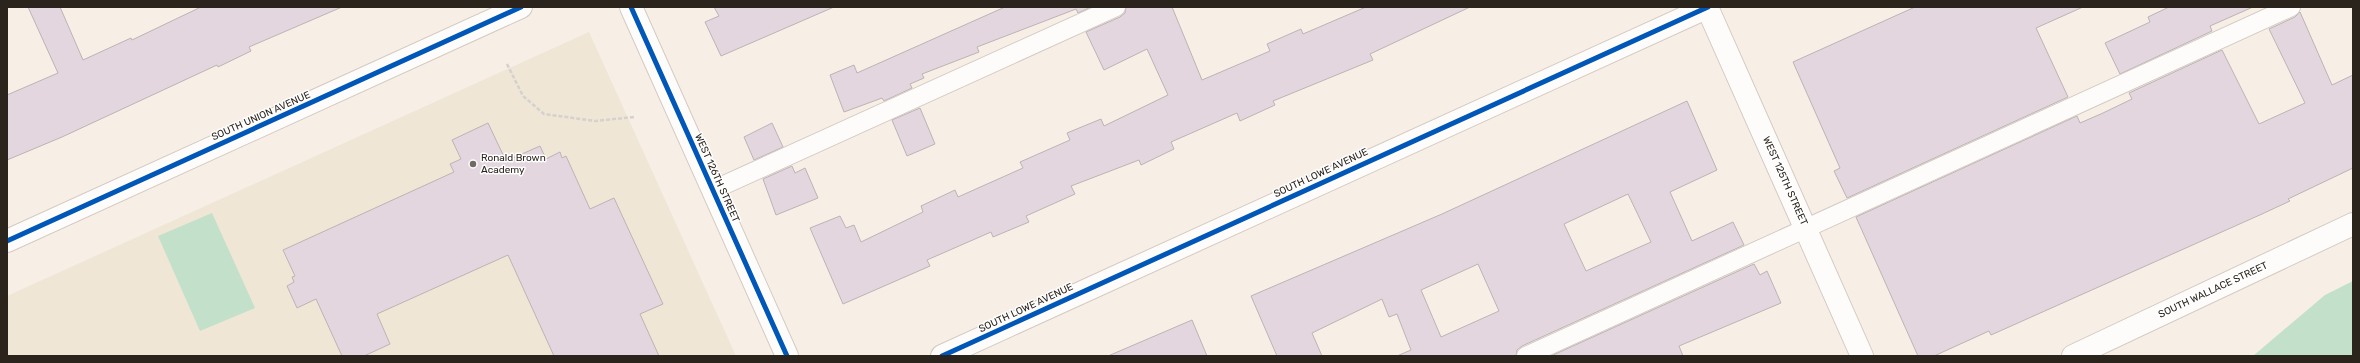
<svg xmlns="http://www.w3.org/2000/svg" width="2360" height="363" font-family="Rubik,sans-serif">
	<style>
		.education { fill: #f0e6d6 }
		.green { fill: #c2e0ca }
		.building { fill: #e4d6de; stroke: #bbb4b4; fill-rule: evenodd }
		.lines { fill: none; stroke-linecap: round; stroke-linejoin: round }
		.service-casing { stroke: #d3cbc3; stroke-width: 20 }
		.minor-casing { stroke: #d3cbc3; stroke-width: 24 }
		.path { stroke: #d4d1ce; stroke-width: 2.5; stroke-dasharray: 4 2; stroke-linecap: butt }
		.service { stroke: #fefcfb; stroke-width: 18 }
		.minor { stroke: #fefcfb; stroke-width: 22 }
		.cycleway-casing { stroke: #fefefe; stroke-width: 8 }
		.cycleway { stroke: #0057b8; stroke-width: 5 }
		.poi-dot { fill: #726b63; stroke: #fefefe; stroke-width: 1.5 }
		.labels { text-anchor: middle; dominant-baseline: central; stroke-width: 3; stroke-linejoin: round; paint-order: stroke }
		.street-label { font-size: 10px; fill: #2b241d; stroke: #fefefe }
		.poi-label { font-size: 10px; fill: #2b241d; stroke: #fefefe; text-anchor: start }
	</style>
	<rect width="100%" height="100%" fill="#f7eee6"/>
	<polygon class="education" points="589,32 736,356 7,356 7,296"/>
	<g class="green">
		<polygon points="212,213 255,308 200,331 158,236"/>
		<polygon points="2353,281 2353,356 2253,356 2325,295"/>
	</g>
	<g class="building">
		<polygon points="28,7 60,7 83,60 131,38 132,40 201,7 342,7 249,47 251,51 218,67 217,65 62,137 7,160 7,95 58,73"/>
		<polygon points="714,7 834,7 721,56 705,22 719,16"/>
		<polygon points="1005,7 1091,7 1078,13 1076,9 977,47 979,52 922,74 924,78 910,84 912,88 884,101 882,98 844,112 830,75 854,65 857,73"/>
		<polygon points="1126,7 1172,7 1202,80 1270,51 1267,44 1301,29 1303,34 1366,7 1470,7 1370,54 1373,60 1273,101 1275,105 1240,121 1237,113 1171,142 1174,149 1141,165 1139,160 1071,186 1075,194 1026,216 1029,222 993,237 991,232 927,260 930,266 843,304 810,228 840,216 846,228 854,225 861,242 923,212 921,206 955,190 958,197 1023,168 1020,162 1070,140 1067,133 1101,119 1104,126 1168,95 1147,49 1104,70 1086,32 1120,17 1125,13"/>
		<polygon points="1915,7 2083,7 2036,28 2068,97 1847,198 1834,171 1840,168 1793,62"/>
		<polygon points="2169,7 2253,7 2210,26 2212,31 2120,74 2105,43 2150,22 2148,17"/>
		<polygon points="2300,12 2332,85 2353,75 2353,168 2288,199 2290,201 2262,214 1991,335 1989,331 1934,356 1918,356 1856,217 2077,116 2080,123 2103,113 2132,99 2129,93 2222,50 2259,124 2305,103 2269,29 2295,17"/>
		<path d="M1687 101 1717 170 1670 192 1692 241 1733 222 1744 245 1522 346 1517 350 1516 356H1397L1411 350 1397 314 1389 317 1382 299 1312 333 1322 356H1277L1251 296 1442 214ZM1628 194 1651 242 1586 271 1564 224ZM1478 264 1499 311 1441 337 1421 290Z"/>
		<polygon points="920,108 935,144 907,156 892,120"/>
		<polygon points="488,123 506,161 540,146 546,159 560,152 562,158 566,156 590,209 614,198 663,304 640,314 659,356 554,356 508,255 377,314 390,344 364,356 342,356 316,299 297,308 287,286 294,282 292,277 295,276 283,250 454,172 450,164 461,159 452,140"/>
		<polygon points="772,123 783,147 754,160 744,137"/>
		<polygon points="792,166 795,173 805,168 818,198 776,215 763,179"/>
		<polygon points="1754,264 1760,275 1767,271 1781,303 1679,346 1683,356 1551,356"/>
		<polygon points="1192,320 1207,356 1108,356"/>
	</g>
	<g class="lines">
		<defs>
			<g id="service">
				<polyline points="713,190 1116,7"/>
				<polyline points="1526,356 2291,7"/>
			</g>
			<g id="minor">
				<polyline points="631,7 787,356"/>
				<polyline points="1707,7 1862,356"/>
				<polyline points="7,241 521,7"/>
				<polyline points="942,356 1708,7"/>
				<polyline points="2073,356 2353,224"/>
			</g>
		</defs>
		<use href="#service" class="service-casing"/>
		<use href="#minor" class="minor-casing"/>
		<polyline class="path" points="507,64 523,96 544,114 595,121 634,117"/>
		<use href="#service" class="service"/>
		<use href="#minor" class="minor"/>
		<defs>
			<g id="cycleway">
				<polyline points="631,7 787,356"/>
				<polyline points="7,241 521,7"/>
				<polyline points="942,356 1708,7"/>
			</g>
		</defs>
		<use href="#cycleway" class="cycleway-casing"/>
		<use href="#cycleway" class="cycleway"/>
	</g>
	<circle class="poi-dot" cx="473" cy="164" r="4"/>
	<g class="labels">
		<g class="street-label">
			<text transform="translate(261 116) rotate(-24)">SOUTH UNION AVENUE</text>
			<text transform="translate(1321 173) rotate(-25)">SOUTH LOWE AVENUE</text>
			<text transform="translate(717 178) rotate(66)">WEST 126TH STREET</text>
			<text transform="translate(1785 181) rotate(66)">WEST 125TH STREET</text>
			<text transform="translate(2213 290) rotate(-25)">SOUTH WALLACE STREET</text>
			<text transform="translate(1026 308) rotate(-25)">SOUTH LOWE AVENUE</text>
		</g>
		<g class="poi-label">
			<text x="481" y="158">Ronald Brown<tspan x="481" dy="12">Academy</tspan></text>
		</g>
	</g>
	<rect width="2360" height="363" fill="none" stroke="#2b241d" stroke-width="16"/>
</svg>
